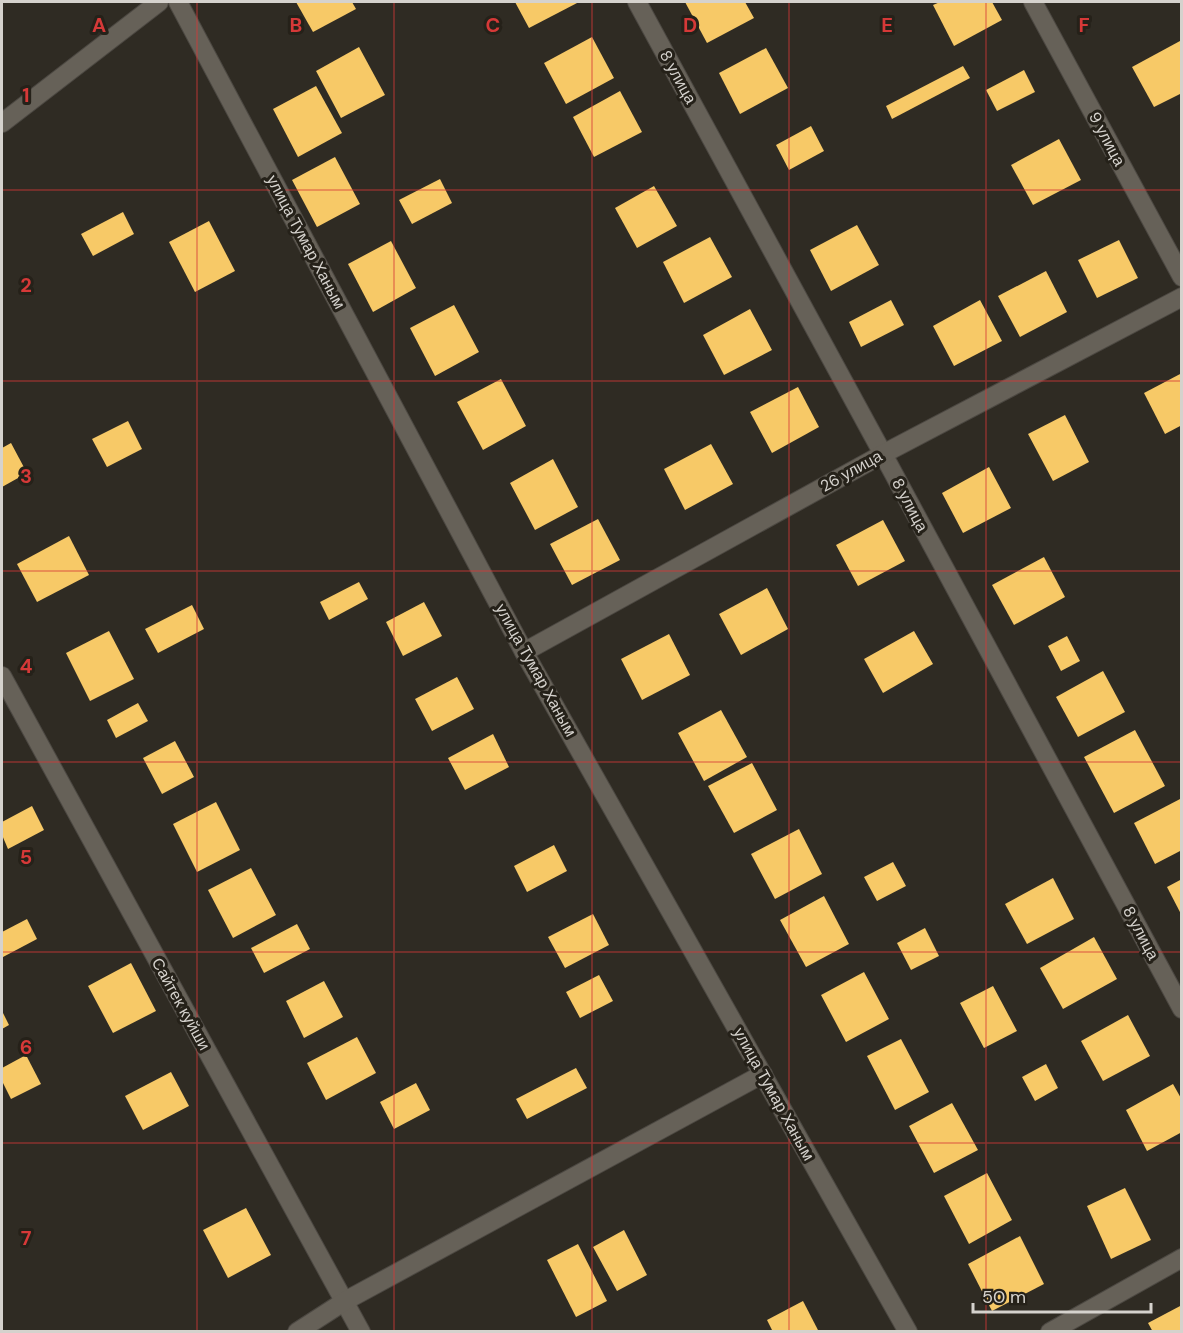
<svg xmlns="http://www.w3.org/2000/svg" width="1183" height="1333" font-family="'DM Sans',sans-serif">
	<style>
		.building { fill: #f7c967 }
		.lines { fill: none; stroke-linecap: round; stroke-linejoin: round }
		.minor-casing { stroke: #4c4842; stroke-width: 20 }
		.minor { stroke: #666158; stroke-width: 18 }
		.grid { fill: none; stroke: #d63938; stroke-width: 1.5; stroke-opacity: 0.55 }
		.labels { text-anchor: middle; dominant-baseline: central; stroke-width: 6; stroke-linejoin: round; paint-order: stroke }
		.street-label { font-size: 16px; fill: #d5d2cd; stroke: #252119 }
		.grid-label { font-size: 20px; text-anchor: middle; font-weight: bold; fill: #d63938; stroke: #252119; stroke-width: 6; stroke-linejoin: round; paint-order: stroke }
	</style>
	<rect width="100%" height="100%" fill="#2f2b23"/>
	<g class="building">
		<polygon points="296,2 352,2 356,9 313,32"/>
		<polygon points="515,2 579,2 529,28"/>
		<polygon points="685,2 745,2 754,18 707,43"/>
		<polygon points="940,2 992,2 1002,20 954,46 933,5"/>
		<polygon points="592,37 614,78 566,104 544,63"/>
		<polygon points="1180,41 1182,44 1182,93 1154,107 1132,67"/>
		<polygon points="359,47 385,95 341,118 316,71"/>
		<polygon points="766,48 788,88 740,114 719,73"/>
		<polygon points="963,66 970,78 892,119 886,106"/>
		<polygon points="1024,70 1035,92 997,111 986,90"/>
		<polygon points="316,86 342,133 298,157 273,109"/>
		<polygon points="620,91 642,132 594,157 573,117"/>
		<polygon points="811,126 824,151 789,170 776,145"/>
		<polygon points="1059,139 1081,180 1033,205 1011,165"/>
		<polygon points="335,157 360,204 317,227 292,180"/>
		<polygon points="440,179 452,203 412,224 399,200"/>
		<polygon points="654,186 677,226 637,248 615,208"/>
		<polygon points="123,212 134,234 93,256 81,234"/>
		<polygon points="209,221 235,271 195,292 169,242"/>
		<polygon points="857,225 879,265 831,291 810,250"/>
		<polygon points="710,237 732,277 684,303 663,262"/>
		<polygon points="1119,240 1138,278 1097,298 1078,260"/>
		<polygon points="391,241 416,288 373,312 348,264"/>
		<polygon points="1046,271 1067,312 1020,337 998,296"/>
		<polygon points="891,300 904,325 861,347 849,322"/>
		<polygon points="980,300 1002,341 954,366 933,326"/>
		<polygon points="454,305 479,352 435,376 410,328"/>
		<polygon points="750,309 772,350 724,375 703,335"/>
		<polygon points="1182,373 1182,425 1165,434 1144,393"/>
		<polygon points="501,379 526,426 483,450 457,402"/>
		<polygon points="798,387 819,427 772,453 750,412"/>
		<polygon points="1065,415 1089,462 1053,481 1028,434"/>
		<polygon points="128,421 142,449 107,467 92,439"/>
		<polygon points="11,443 27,473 2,487 2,448"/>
		<polygon points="711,444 733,484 685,510 664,469"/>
		<polygon points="553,459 578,507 535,530 510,483"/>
		<polygon points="989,467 1011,508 963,533 942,493"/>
		<polygon points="598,519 620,560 572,585 550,544"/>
		<polygon points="883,520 905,561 858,586 836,545"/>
		<polygon points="69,536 89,575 37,602 17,564"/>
		<polygon points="1044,557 1065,597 1014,625 992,585"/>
		<polygon points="359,582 368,599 329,620 320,602"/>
		<polygon points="767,588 788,629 741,655 719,614"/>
		<polygon points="424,602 442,636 403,656 386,622"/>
		<polygon points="192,605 204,629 158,653 145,629"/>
		<polygon points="109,631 134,679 90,701 66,653"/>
		<polygon points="914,631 933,664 883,693 864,659"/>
		<polygon points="669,634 690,675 642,700 621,659"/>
		<polygon points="1067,636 1080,661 1061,671 1048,646"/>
		<polygon points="1103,671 1125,712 1078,737 1056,697"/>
		<polygon points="457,677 474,709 432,731 415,699"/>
		<polygon points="138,703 148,721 116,738 107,720"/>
		<polygon points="721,710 747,757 704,781 678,733"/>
		<polygon points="1135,730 1165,786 1114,813 1084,757"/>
		<polygon points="493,734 509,767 465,790 448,758"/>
		<polygon points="175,741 194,777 162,794 143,758"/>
		<polygon points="752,763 777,810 734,833 708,786"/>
		<polygon points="1182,798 1182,850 1155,864 1134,823"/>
		<polygon points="216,802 240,850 197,872 173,824"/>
		<polygon points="32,806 44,830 8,849 2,835 2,822"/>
		<polygon points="799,829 822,874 775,899 751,854"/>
		<polygon points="554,845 567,871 527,892 514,866"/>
		<polygon points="893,862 906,886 877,901 864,877"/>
		<polygon points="251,868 276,915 233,938 208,890"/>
		<polygon points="1053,878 1074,919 1027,944 1005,904"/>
		<polygon points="1182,879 1182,916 1167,887"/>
		<polygon points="824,896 849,944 806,967 780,920"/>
		<polygon points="593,914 609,945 565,968 548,937"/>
		<polygon points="27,919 37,939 3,957 2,955 2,932"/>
		<polygon points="297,924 310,949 264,973 251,948"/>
		<polygon points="925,928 939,956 911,970 897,943"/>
		<polygon points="1094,937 1117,979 1063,1009 1040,968"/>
		<polygon points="131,963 156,1011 113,1033 88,986"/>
		<polygon points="864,972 889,1019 846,1042 821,995"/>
		<polygon points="599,975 613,1001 580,1018 566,992"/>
		<polygon points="324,981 343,1017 304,1038 286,1001"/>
		<polygon points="993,986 1017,1031 984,1048 960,1003"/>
		<polygon points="2,1011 9,1025 2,1029"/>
		<polygon points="1128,1015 1150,1056 1103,1081 1081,1041"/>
		<polygon points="357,1037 376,1073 326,1100 307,1063"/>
		<polygon points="901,1039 929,1092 895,1110 867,1056"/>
		<polygon points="26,1055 41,1084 11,1099 2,1081 2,1068"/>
		<polygon points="1046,1064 1058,1088 1035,1101 1022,1077"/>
		<polygon points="576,1068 587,1088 527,1119 516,1099"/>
		<polygon points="171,1072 189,1106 143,1130 125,1096"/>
		<polygon points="416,1083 430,1110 394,1129 380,1102"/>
		<polygon points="1173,1084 1182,1100 1182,1132 1147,1151 1126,1110"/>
		<polygon points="952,1103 978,1150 934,1173 909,1126"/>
		<polygon points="987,1173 1012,1220 969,1244 944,1196"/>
		<polygon points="1125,1188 1151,1240 1111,1259 1087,1206"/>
		<polygon points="246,1208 271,1255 228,1278 203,1230"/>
		<polygon points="624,1230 647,1275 617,1291 593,1247"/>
		<polygon points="1020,1236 1044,1284 992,1311 968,1264"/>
		<polygon points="578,1244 607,1301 576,1317 547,1260"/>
		<polygon points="803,1301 819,1332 773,1332 767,1320"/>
		<polygon points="1182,1305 1182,1332 1153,1332 1148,1323"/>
	</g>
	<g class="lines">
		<defs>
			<g id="minor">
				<polyline points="178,2 524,652 908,1332"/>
				<polyline points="637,2 883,454 1182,1009"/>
				<polyline points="1033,2 1182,277"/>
				<polyline points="2,123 159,2"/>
				<polyline points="524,652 883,454 1182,297"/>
				<polyline points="2,676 361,1332"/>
				<polyline points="297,1332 345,1301 763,1074"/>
				<polyline points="1050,1332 1182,1258"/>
			</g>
		</defs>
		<use href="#minor" class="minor-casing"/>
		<use href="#minor" class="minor"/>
	</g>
	<path class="grid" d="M197 2V1332M394 2V1332M592 2V1332M789 2V1332M986 2V1332M2 190H1182M2 381H1182M2 571H1182M2 762H1182M2 952H1182M2 1143H1182"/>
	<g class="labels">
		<g class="street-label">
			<text transform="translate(678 77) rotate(61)">8 улица</text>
			<text transform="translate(1107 139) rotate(62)">9 улица</text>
			<text transform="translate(306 242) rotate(62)">улица Тумар Ханым</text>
			<text transform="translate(851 471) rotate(-29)">26 улица</text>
			<text transform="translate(910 505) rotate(62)">8 улица</text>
			<text transform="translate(536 670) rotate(61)">улица Тумар Ханым</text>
			<text transform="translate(1141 933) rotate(62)">8 улица</text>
			<text transform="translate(181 1004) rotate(61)">Сайтек куйши</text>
			<text transform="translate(774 1094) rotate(61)">улица Тумар Ханым</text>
		</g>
	</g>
	<g class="grid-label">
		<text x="99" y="32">A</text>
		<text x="296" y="32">B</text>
		<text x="493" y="32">C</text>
		<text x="690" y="32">D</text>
		<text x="887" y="32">E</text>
		<text x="1084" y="32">F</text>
		<text x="26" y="102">1</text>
		<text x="26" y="292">2</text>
		<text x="26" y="483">3</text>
		<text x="26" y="673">4</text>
		<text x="26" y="864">5</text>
		<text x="26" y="1054">6</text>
		<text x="26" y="1245">7</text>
	</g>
	<rect width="1183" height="1333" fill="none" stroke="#d5d2cd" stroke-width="6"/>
	<path d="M973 1303v9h178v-9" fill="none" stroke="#d5d2cd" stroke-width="3"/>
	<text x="982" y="1303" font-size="18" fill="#d5d2cd" stroke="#252119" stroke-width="4.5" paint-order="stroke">50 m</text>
</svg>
